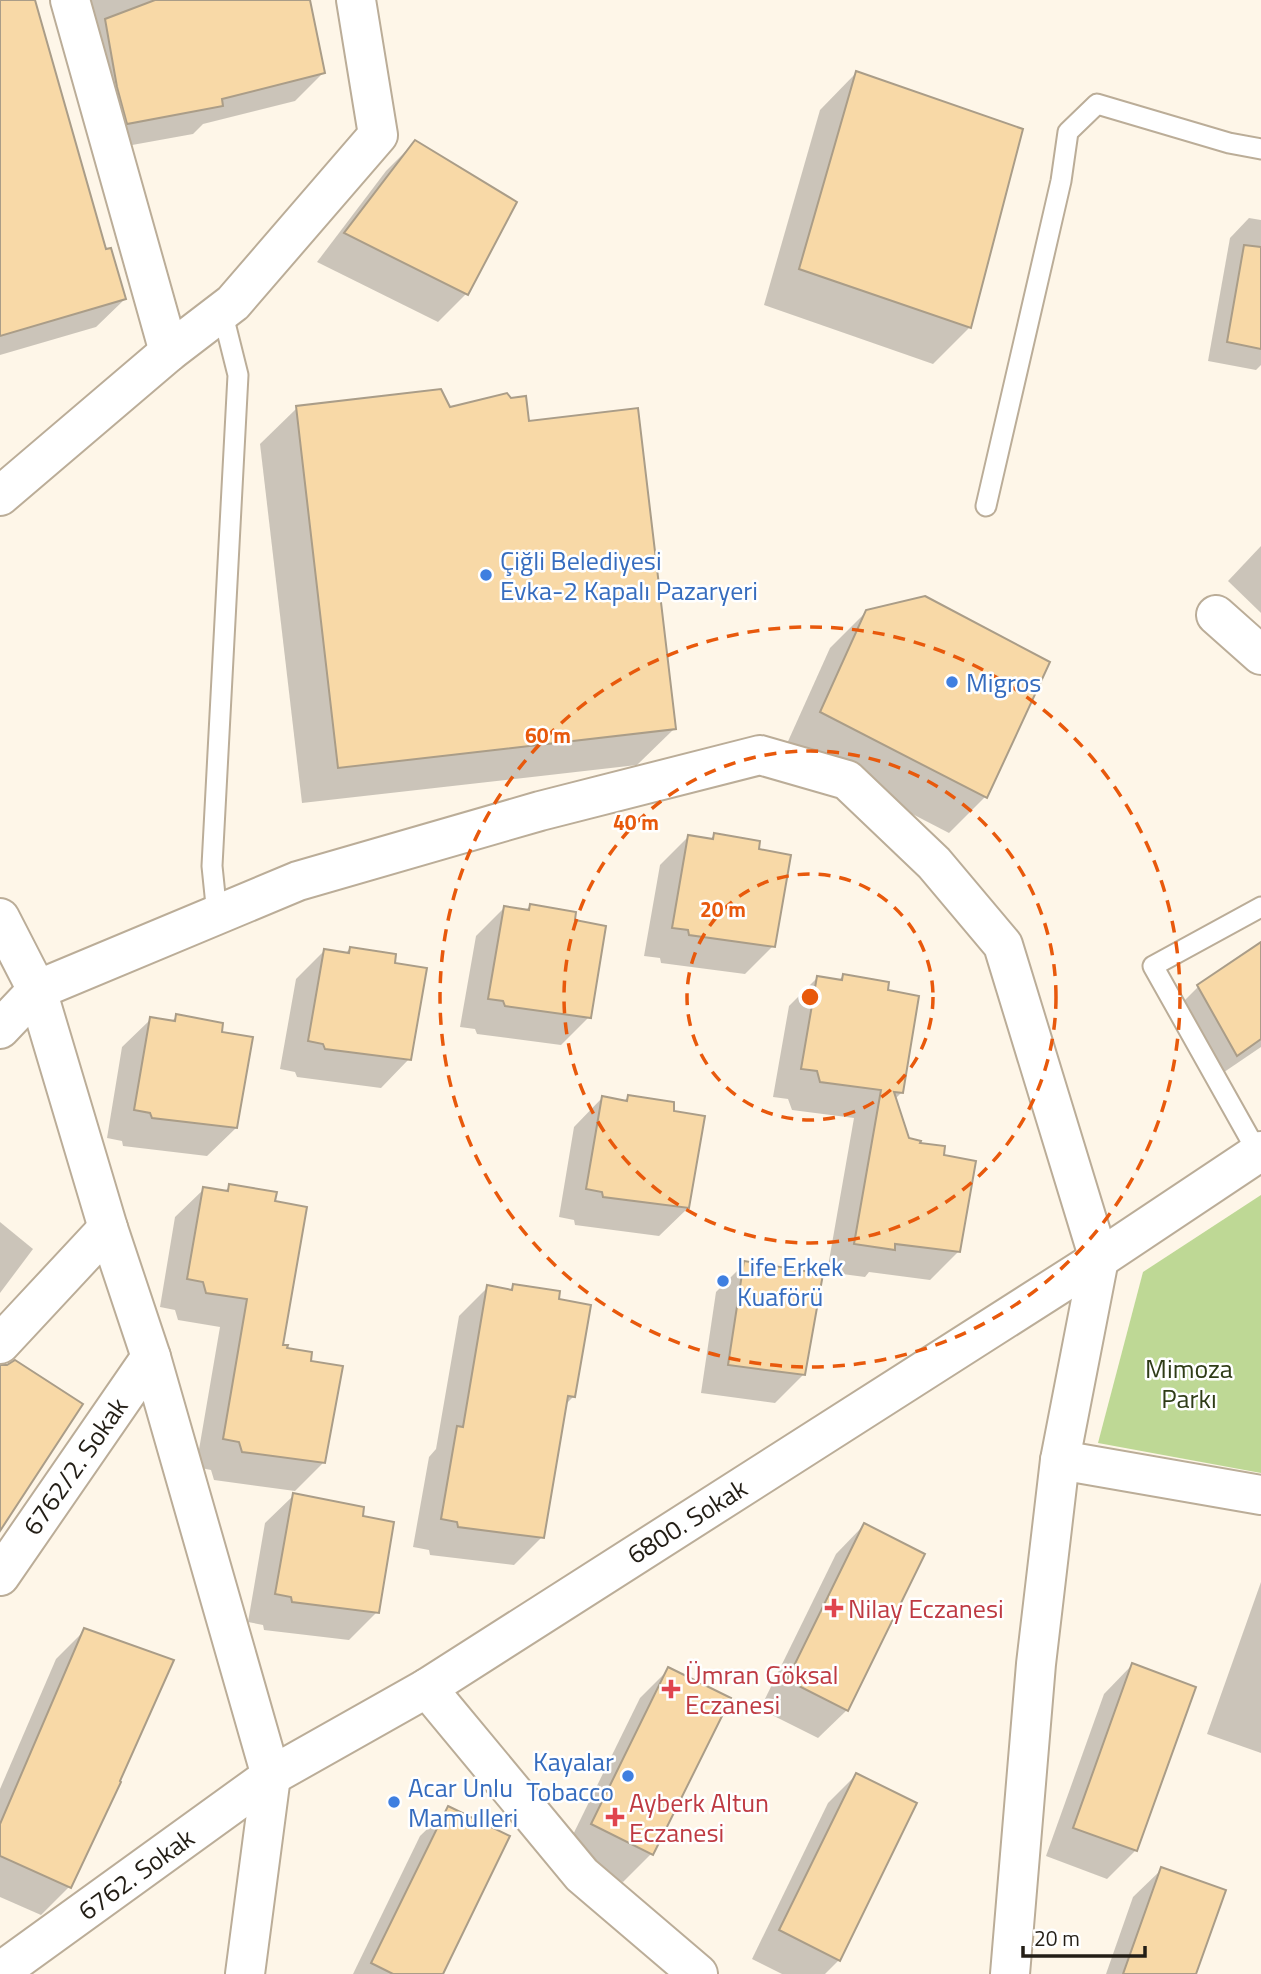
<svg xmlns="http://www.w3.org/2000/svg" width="1261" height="1974" font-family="'Titillium Web',sans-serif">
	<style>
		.green { fill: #bed895 }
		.shadow { fill: #0003 }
		.building { fill: #f8d9a7; stroke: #aa9d88; stroke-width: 2 }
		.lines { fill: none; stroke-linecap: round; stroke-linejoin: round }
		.service-casing { stroke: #bbad98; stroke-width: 23 }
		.minor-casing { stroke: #bbad98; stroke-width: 42 }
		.tertiary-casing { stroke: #bbad98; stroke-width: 42 }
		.secondary-casing { stroke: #bbad98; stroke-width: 42 }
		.service { stroke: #fff; stroke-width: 19 }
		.minor { stroke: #fff; stroke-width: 38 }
		.tertiary { stroke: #fff; stroke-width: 38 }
		.secondary { stroke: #fff; stroke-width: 38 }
		.ring { fill: none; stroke: #e8590c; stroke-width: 3.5; stroke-dasharray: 12 9 }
		.shop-dot { fill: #3f7fe0; stroke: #fff; stroke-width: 2.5 }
		.health-dot { fill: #e0444e; stroke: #fff; stroke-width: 2.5 }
		.labels { text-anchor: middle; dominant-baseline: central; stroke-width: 5; stroke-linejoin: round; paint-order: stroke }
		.shop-label { font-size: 26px; fill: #366cbe; stroke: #fff; text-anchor: start }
		.park-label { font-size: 26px; fill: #2f3c17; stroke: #fff }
		.street-label { font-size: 26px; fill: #231e16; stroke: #fff }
		.health-label { font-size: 26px; fill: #be3a42; stroke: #fff; text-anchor: start }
		.centre { fill: #e8590c; stroke: #fff; stroke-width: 3.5 }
		.ring-label { font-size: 21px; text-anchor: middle; font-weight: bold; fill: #e8590c; stroke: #fff; stroke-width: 5; stroke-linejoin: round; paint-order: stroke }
	</style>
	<rect width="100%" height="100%" fill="#fef6e8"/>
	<polygon class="green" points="1261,1195 1261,1473 1098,1443 1143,1272"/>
	<g class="shadow">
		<polygon points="0,0 33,0 105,251 125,299 96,327 0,355"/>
		<polygon points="69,0 308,0 323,73 295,101 203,124 193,134 99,151"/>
		<polygon points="856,73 1021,130 969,328 933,364 764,305 820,110"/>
		<polygon points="415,142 466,294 438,322 317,262 386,171"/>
		<polygon points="1249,218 1261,220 1261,365 1256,370 1208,361 1230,238"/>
		<polygon points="297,408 449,409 527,423 674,729 637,765 302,803 260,444"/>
		<polygon points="1261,546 1261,613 1228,581"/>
		<polygon points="867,611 1047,663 985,797 949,833 785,748 830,648"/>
		<polygon points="715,835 758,851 773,946 745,974 661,963 660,958 644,956 660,865 688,837 709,840"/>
		<polygon points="530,906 572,922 589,1017 561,1045 477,1034 475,1029 460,1027 476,936 504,908 525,911"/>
		<polygon points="1261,944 1261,1047 1208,1083 1170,1015 1198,987"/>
		<polygon points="350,948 393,964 409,1059 381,1088 297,1077 295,1072 280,1069 296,979 324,951 345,954"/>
		<polygon points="843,976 886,992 902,1092 895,1099 907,1140 942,1157 958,1252 930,1280 869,1272 865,1277 827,1272 854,1118 792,1110 788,1099 773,1097 789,1006 817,978 838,981"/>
		<polygon points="177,1016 220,1033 236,1128 207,1156 123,1146 122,1141 107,1138 122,1047 151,1019 171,1022"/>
		<polygon points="629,1096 688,1208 659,1236 575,1225 574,1220 559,1217 574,1127 602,1098 623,1102"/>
		<polygon points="230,1186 281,1346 324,1462 295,1491 214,1480 211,1470 196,1467 220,1327 178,1320 175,1310 160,1307 175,1217 204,1189 224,1192"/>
		<polygon points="0,1222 33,1249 0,1293"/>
		<polygon points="745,1263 804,1374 775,1403 701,1393 716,1292"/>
		<polygon points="514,1286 557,1301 574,1396 565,1405 542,1537 514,1565 430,1555 429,1550 413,1547 429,1457 436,1449 459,1316 488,1287 509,1291"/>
		<polygon points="294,1495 361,1518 377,1612 349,1640 264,1630 263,1625 248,1622 265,1523"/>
		<polygon points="864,1525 847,1710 818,1738 760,1709 836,1554"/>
		<polygon points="1261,1582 1261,1753 1207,1734"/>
		<polygon points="85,1630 69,1887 41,1915 0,1897 0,1789 56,1659"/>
		<polygon points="1132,1665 1136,1850 1107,1879 1046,1856 1104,1694"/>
		<polygon points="669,1669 651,1854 623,1882 564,1853 640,1698"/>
		<polygon points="856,1775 839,1960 825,1974 782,1974 752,1959 828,1803"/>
		<polygon points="449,1808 441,1974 353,1974 420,1836"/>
		<polygon points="1162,1869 1194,1974 1106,1974 1133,1897"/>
	</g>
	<g class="building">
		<polygon points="0,0 35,0 106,249 111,248 126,299 0,336"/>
		<polygon points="155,0 310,0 325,73 222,99 223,106 127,124 117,87 105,19"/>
		<polygon points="856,71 1023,129 971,328 799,269"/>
		<polygon points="415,140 517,202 468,295 344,233"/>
		<polygon points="1244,245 1261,247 1261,349 1227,342"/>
		<polygon points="441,389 450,407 507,393 511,398 526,396 529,421 638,408 676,729 338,768 296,406"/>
		<polygon points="925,596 1050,662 987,798 820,712 866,610"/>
		<polygon points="714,833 760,841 759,849 791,855 775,947 689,935 688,930 672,928 688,835 713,839"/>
		<polygon points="530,904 576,912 575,920 606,926 591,1018 505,1006 503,1001 488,999 504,906 529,910"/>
		<polygon points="1261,942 1261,1039 1237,1056 1197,985"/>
		<polygon points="350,947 396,954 395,963 427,968 411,1060 325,1049 323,1044 308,1041 324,949 349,953"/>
		<polygon points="843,974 889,982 888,990 919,996 903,1093 894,1092 909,1138 921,1141 920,1143 945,1146 944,1155 976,1161 960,1252 895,1244 895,1250 854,1244 881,1090 820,1082 817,1071 801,1069 817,976 842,980"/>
		<polygon points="176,1014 223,1023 222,1032 253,1037 237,1128 152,1118 150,1113 134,1110 150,1017 175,1021"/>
		<polygon points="628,1095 674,1102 674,1111 705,1116 689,1208 603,1197 602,1192 586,1189 602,1096 627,1101"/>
		<polygon points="229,1184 277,1192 275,1201 307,1207 283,1345 288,1345 287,1348 312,1352 311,1361 343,1366 325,1463 242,1452 239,1442 223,1439 247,1299 206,1293 203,1282 187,1279 203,1187 228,1191"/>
		<polygon points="744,1261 823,1274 805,1375 728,1365"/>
		<polygon points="513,1284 560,1291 559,1299 591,1305 575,1397 568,1396 544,1538 458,1527 457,1522 441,1519 457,1426 463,1427 487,1285 512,1290"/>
		<polygon points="15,1360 83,1404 0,1531 0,1365 7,1365"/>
		<polygon points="293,1493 364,1507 363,1516 394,1522 379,1613 292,1602 291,1597 275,1594"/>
		<polygon points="864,1523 925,1554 848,1711 787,1680"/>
		<polygon points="84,1628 174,1660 120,1781 121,1782 71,1888 0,1856 0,1824"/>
		<polygon points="1132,1663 1196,1687 1137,1851 1073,1828"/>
		<polygon points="668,1667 731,1698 653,1855 591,1824"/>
		<polygon points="856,1773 917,1803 840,1961 779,1930"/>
		<polygon points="448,1806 510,1836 443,1974 393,1974 371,1963"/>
		<polygon points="1161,1867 1226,1890 1196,1974 1123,1974"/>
	</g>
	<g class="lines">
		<defs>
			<g id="service">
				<polyline points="986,506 1061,181 1068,132 1097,104 1229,143 1261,149"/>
				<polyline points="217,915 212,866 238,375 222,311"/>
				<polyline points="1258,1153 1153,966 1261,907"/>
			</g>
			<g id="minor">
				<polyline points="70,0 169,352"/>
				<polyline points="0,496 169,352 233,303 378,135 356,0"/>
				<polyline points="1216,615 1261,655"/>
				<polyline points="0,1029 37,990 298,881 540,811 760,755 847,780 934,863 1003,945 1099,1259 1060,1460 1036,1664 1010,1974"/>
				<polyline points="0,1344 108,1228"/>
				<polyline points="1060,1460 1261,1495"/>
				<polyline points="0,1576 151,1357"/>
				<polyline points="427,1688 582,1875 698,1974"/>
			</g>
			<g id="tertiary">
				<polyline points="0,918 37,990 108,1228 151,1357 271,1776 245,1974"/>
				<polyline points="1099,1259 1261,1151"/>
			</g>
			<polyline id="secondary" points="0,1972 271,1776 427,1688 1099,1259"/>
		</defs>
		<use href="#service" class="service-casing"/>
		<use href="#minor" class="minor-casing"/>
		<use href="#tertiary" class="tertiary-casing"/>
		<use href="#secondary" class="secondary-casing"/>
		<use href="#service" class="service"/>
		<use href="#minor" class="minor"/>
		<use href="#tertiary" class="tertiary"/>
		<use href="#secondary" class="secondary"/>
	</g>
	<g class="ring">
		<circle cx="810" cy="997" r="123"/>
		<circle cx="810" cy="997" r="246"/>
		<circle cx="810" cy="997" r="370"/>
	</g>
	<g class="shop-dot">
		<circle cx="486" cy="575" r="7"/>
		<circle cx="952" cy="682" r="7"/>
		<circle cx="723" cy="1281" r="7"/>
		<circle cx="628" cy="1776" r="7"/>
		<circle cx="394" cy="1802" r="7"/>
	</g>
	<g class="health-dot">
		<path d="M830.5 1597.5h7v7h7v7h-7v7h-7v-7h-7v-7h7z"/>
		<path d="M667.5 1678.5h7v7h7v7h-7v7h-7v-7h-7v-7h7z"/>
		<path d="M611.5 1806.5h7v7h7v7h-7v7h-7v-7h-7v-7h7z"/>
	</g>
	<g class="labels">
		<g class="shop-label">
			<text x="500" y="560">Çiğli Belediyesi<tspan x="500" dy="30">Evka-2 Kapalı Pazaryeri</tspan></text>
			<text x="966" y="682">Migros</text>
			<text x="737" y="1266">Life Erkek<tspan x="737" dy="30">Kuaförü</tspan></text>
			<text x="614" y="1761" text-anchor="end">Kayalar<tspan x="614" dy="30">Tobacco</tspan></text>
			<text x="408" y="1787">Acar Unlu<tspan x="408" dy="30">Mamulleri</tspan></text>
		</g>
		<g class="park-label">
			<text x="1189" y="1368">Mimoza<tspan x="1189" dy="30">Parkı</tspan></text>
		</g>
		<g class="street-label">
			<text transform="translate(75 1466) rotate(-55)">6762/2. Sokak</text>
			<text transform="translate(687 1521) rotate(-32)">6800. Sokak</text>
			<text transform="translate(136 1874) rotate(-36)">6762. Sokak</text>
		</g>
		<g class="health-label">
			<text x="848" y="1608">Nilay Eczanesi</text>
			<text x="685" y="1674">Ümran Göksal<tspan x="685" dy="30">Eczanesi</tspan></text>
			<text x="629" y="1802">Ayberk Altun<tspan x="629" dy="30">Eczanesi</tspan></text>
		</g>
	</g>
	<circle cx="810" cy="997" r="10" class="centre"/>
	<g class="ring-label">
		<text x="548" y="743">60 m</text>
		<text x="636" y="830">40 m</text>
		<text x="723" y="917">20 m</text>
	</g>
	<path d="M1023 1946v10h122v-10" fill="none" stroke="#231e16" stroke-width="3.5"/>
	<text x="1034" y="1946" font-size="21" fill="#231e16" stroke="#ffffff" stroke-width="5" paint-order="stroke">20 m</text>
</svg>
